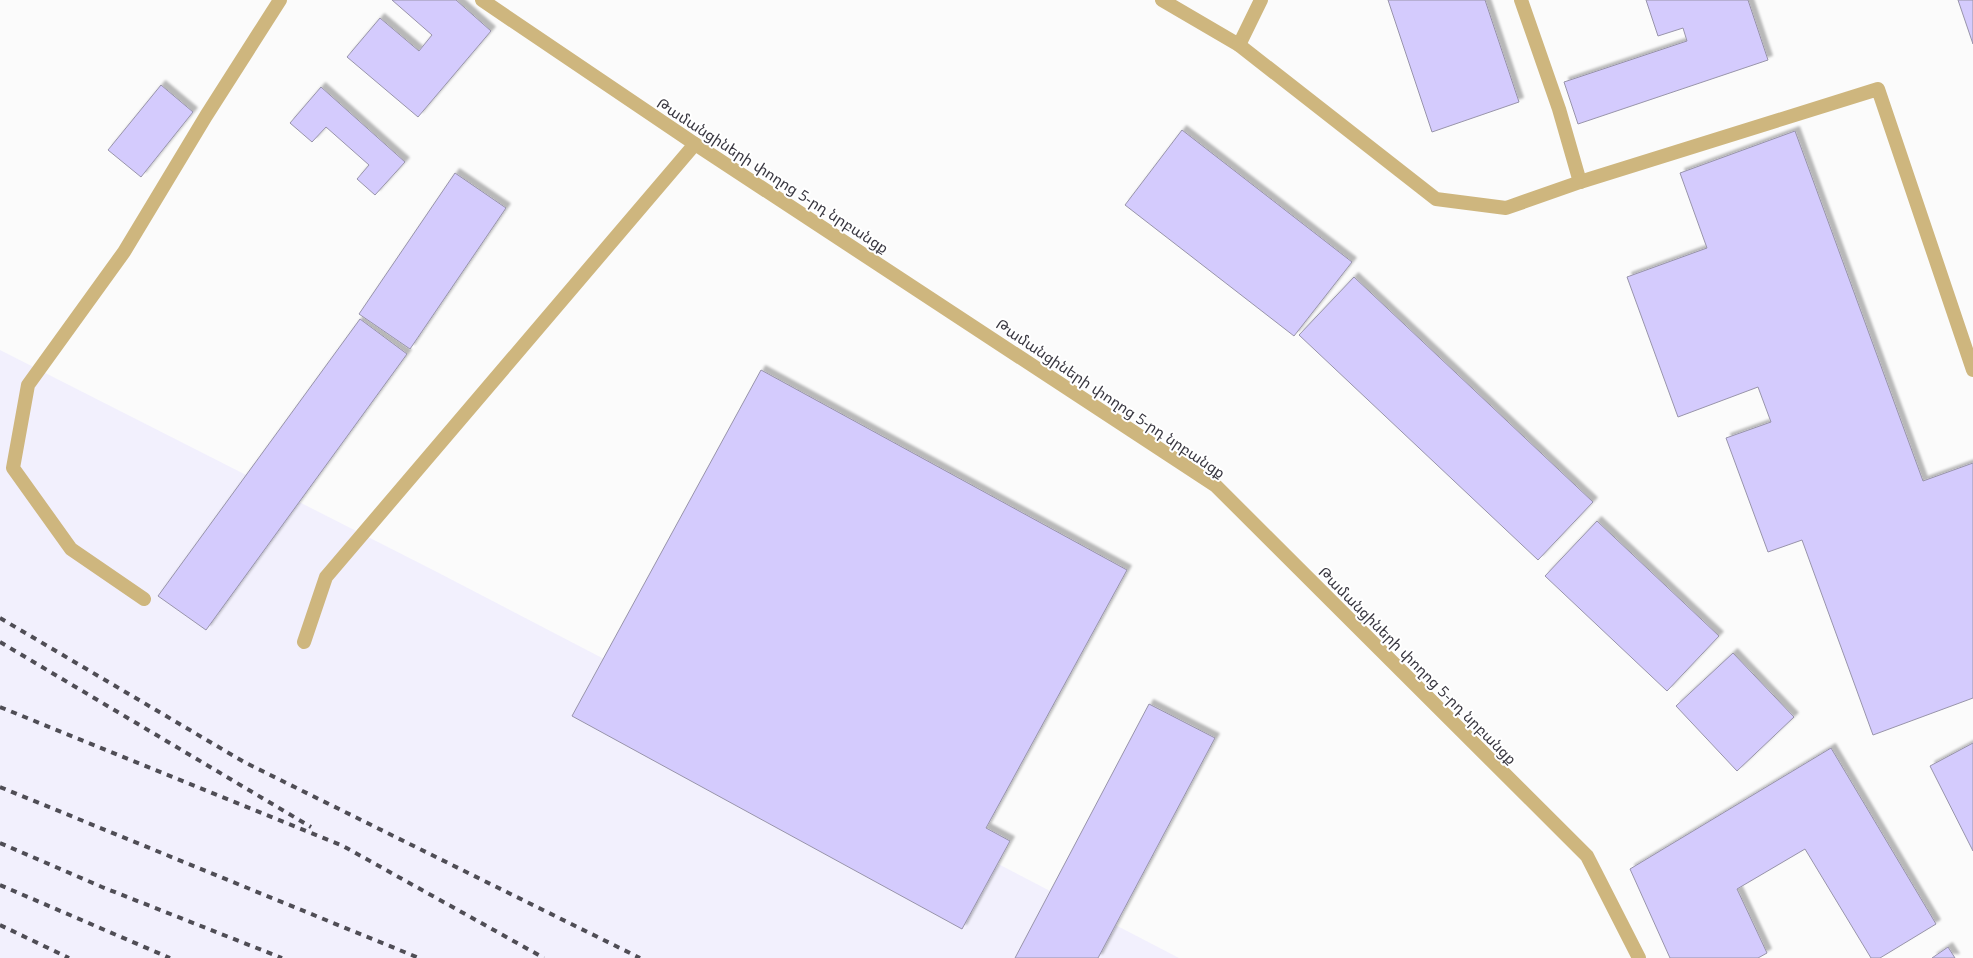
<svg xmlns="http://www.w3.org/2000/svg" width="1973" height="958" font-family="'Open Sans','Noto Sans Armenian',sans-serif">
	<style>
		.built { fill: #f2f0fd }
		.building { fill: #d4cbfd; stroke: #9894aa; filter: url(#shadow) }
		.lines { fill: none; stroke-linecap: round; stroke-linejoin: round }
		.lane { stroke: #ceb67e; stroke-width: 14 }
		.rail { stroke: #4f4d55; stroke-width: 4; stroke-dasharray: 6 6; stroke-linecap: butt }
		.labels { text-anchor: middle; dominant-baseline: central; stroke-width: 4; stroke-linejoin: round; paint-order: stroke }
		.street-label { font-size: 15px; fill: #393740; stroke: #fff }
	</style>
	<defs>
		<filter id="shadow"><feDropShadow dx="4.5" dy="-4.5" stdDeviation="1" flood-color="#0004"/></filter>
	</defs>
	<rect width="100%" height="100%" fill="#fbfbfb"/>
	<polygon class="built" points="0,350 435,571 1179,958 0,958"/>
	<g class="building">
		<polygon points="392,0 456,0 491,31 418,117 347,57 380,18 419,51 432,35"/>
		<polygon points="1388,0 1485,0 1519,102 1432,132"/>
		<polygon points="1646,0 1748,0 1768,60 1578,124 1564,82 1687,41 1683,28 1658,36"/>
		<polygon points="1958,0 1973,0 1973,44"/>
		<polygon points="161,85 193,112 141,177 108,150"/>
		<polygon points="321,87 405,162 375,195 357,179 369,165 326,127 312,142 290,123"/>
		<polygon points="1182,130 1352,262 1294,336 1125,205"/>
		<polygon points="1795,131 1923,481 1973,463 1973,698 1873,735 1802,540 1768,552 1726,438 1771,422 1758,387 1678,417 1627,277 1707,248 1680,173"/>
		<polygon points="455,173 506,208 410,349 359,314"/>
		<polygon points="1354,277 1593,502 1538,560 1299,335"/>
		<polygon points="360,319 407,354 206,630 158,596"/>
		<polygon points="761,370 1127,570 986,828 1010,841 962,929 572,716"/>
		<polygon points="1597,521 1719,636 1667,691 1545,576"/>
		<polygon points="1733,653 1794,717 1737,771 1676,706"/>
		<polygon points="1149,704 1215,738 1098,958 1015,958"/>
		<polygon points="1973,743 1973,851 1930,766"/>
		<polygon points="1831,748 1936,924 1880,958 1871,958 1805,849 1737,889 1767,953 1758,958 1670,958 1630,869"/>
		<polygon points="1948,947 1955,958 1932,958"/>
	</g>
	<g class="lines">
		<g class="lane">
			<polyline points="482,0 695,144 1216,486 1587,856 1639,958"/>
			<polyline points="1162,0 1239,45 1261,0"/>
			<polyline points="1521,0 1559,109 1580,182"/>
			<polyline points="1239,45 1436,199 1506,208 1580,182 1878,89 1973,370"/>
			<polyline points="144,599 71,549 13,468 28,385 124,252 206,116 280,0"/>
			<polyline points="304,642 326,577 695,144"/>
		</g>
		<g class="rail">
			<polyline points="0,618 244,762 640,958"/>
			<polyline points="0,642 311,827"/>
			<polyline points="0,707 343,846 544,958"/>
			<polyline points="0,787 419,958"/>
			<polyline points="0,843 102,887 282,958"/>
			<polyline points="0,885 170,958"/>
			<polyline points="0,925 69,958"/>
		</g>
	</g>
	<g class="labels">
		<g class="street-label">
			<text transform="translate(773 175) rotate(33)">Թամանցիների փողոց 5-րդ նրբանցք</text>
			<text transform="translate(1111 398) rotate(34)">Թամանցիների փողոց 5-րդ նրբանցք</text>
			<text transform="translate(1418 665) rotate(45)">Թամանցիների փողոց 5-րդ նրբանցք</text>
		</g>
	</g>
</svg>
